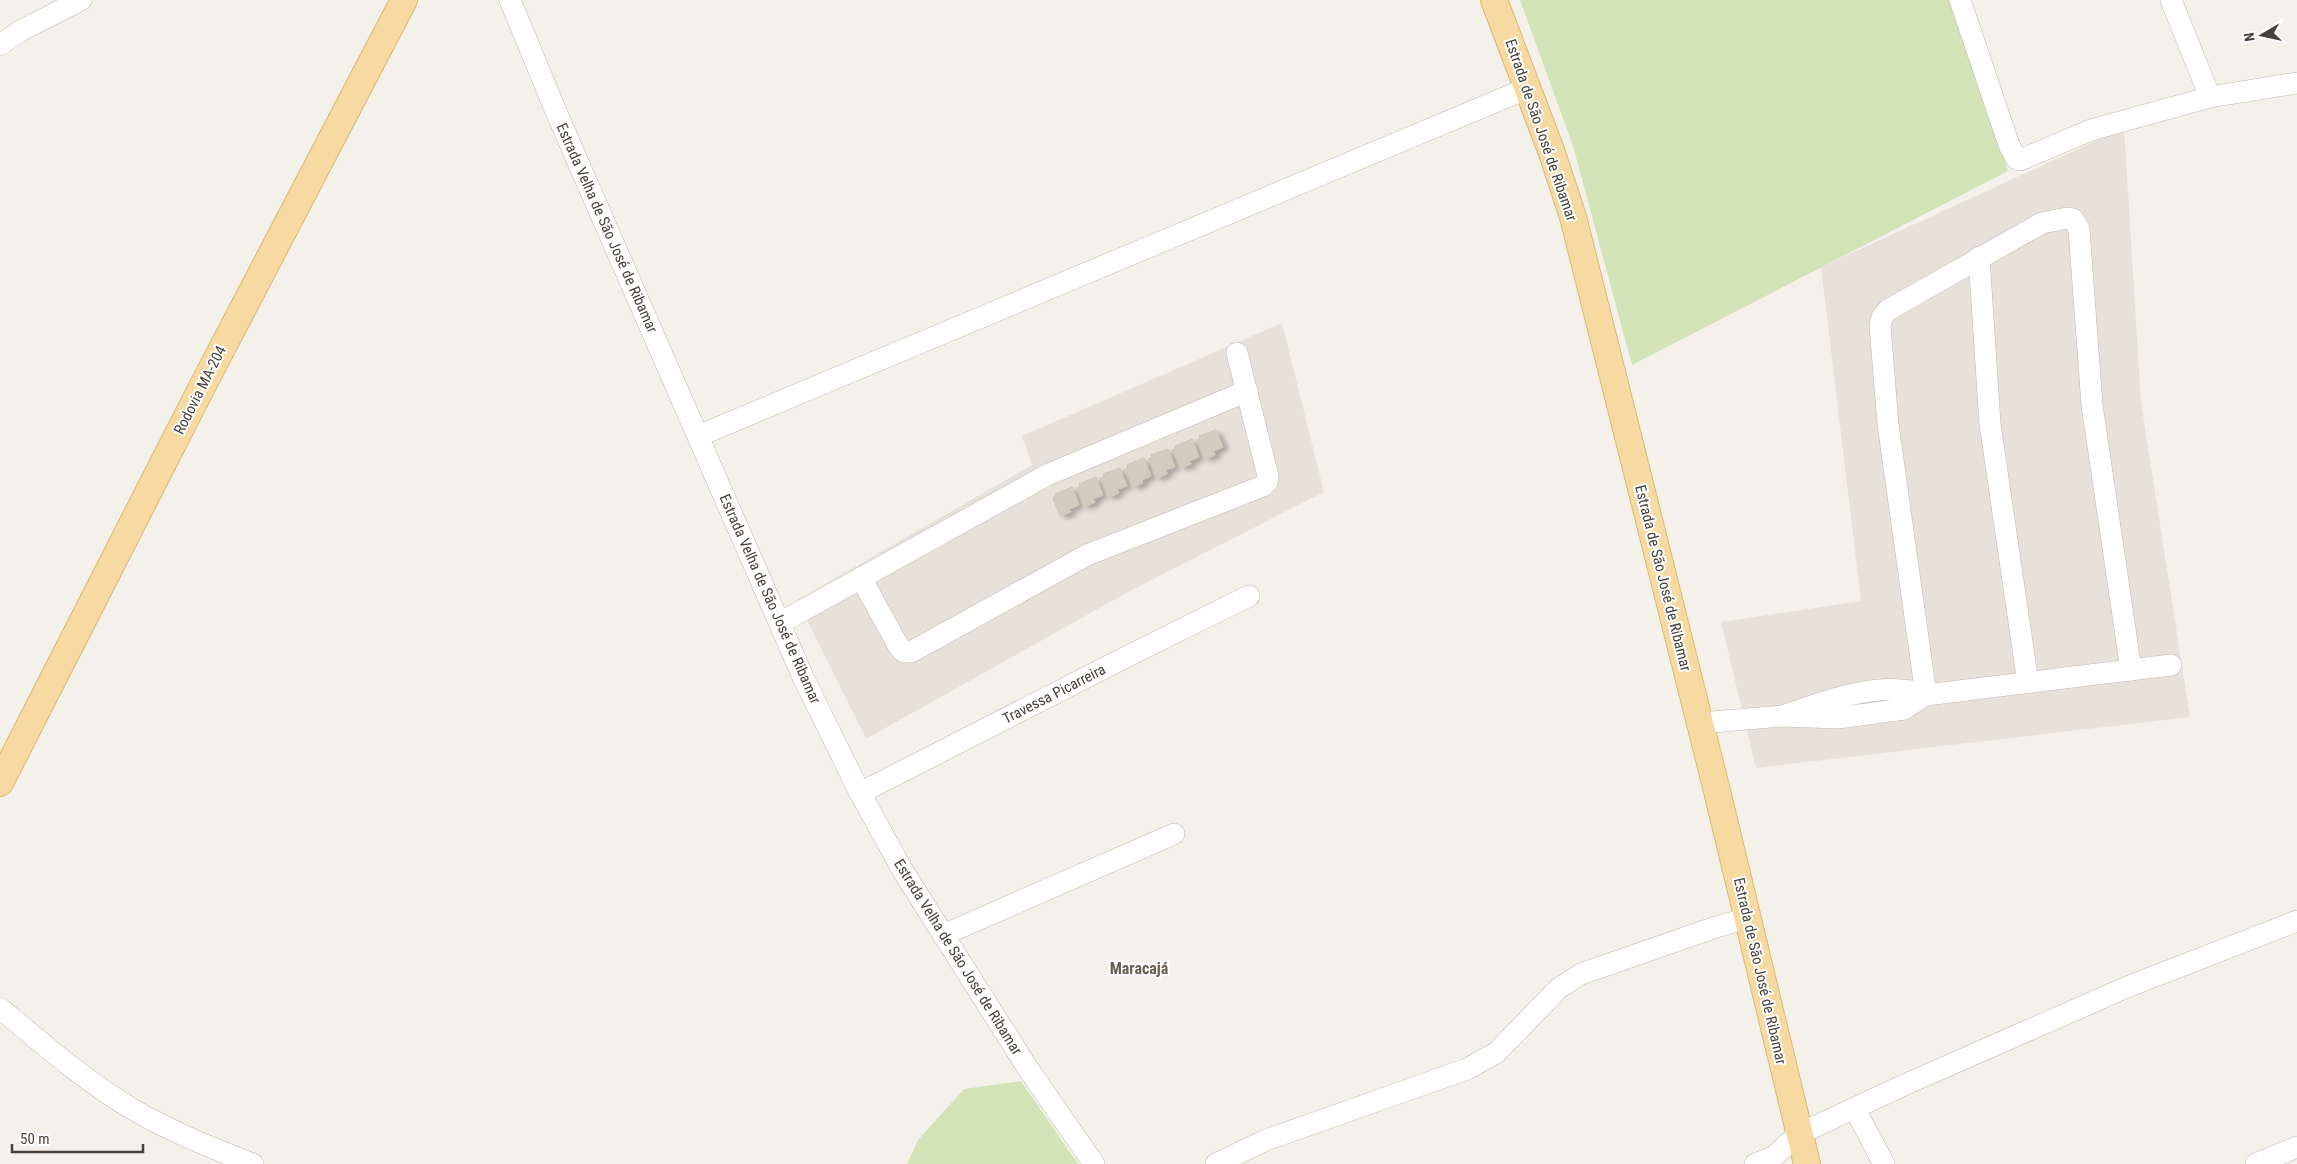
<svg xmlns="http://www.w3.org/2000/svg" width="2297" height="1164" font-family="'Roboto Condensed',sans-serif">
	<style>
		.residential { fill: #e7e2d9 }
		.green { fill: #d2e4b7 }
		.building { fill: #d5ccc1; stroke: #cfc4b4; filter: url(#shadow) }
		.lines { fill: none; stroke-linecap: round; stroke-linejoin: round }
		.minor-casing { stroke: #bfb8ae; stroke-width: 22 }
		.major-casing { stroke: #dbb772; stroke-width: 28 }
		.minor { stroke: #fff; stroke-width: 21 }
		.major { stroke: #f6daa1; stroke-width: 26 }
		.labels { text-anchor: middle; dominant-baseline: central; stroke-width: 4; stroke-linejoin: round; paint-order: stroke }
		.street-label { font-size: 15px; fill: #474139; stroke: #fff }
		.neighbourhood-label { font-size: 16px; font-weight: bold; fill: #695f51; stroke: #fff }
	</style>
	<defs>
		<filter id="shadow"><feDropShadow dx="5.5" dy="3" stdDeviation="2.5" flood-color="#0004"/></filter>
	</defs>
	<rect width="100%" height="100%" fill="#f4f1eb"/>
	<g class="residential">
		<polygon points="2124,128 2141,402 2190,717 1756,768 1721,622 1861,601 1821,267"/>
		<polygon points="1282,323 1324,492 1128,592 866,739 797,600 1032,465 1022,436"/>
	</g>
	<g class="green">
		<polygon points="1520,0 1958,0 2008,171 1632,365 1573,146"/>
		<polygon points="1021,1081 1078,1164 907,1164 918,1140 964,1089"/>
	</g>
	<g class="building">
		<polygon points="1216,430 1223,447 1214,451 1215,455 1205,459 1197,440 1200,439 1199,436"/>
		<polygon points="1192,439 1199,457 1190,461 1191,464 1181,468 1173,450 1176,449 1175,446"/>
		<polygon points="1168,449 1175,467 1166,470 1167,474 1156,478 1149,459 1152,458 1151,455"/>
		<polygon points="1144,458 1151,476 1142,480 1143,483 1133,487 1125,469 1128,468 1127,465"/>
		<polygon points="1120,468 1127,486 1117,489 1119,493 1108,497 1101,478 1104,477 1103,474"/>
		<polygon points="1096,477 1103,495 1093,499 1095,502 1084,507 1077,488 1080,487 1079,484"/>
		<polygon points="1072,487 1079,505 1069,509 1071,512 1060,516 1053,498 1056,496 1055,494"/>
	</g>
	<g class="lines">
		<defs>
			<g id="minor">
				<polyline points="510,0 557,114 803,677 860,793 903,871 1025,1064 1094,1164"/>
				<polyline points="1960,0 2009,145 2016,158 2020,160 2091,130 2210,97 2297,83"/>
				<polyline points="2171,0 2210,97"/>
				<polyline points="0,45 22,30 81,0"/>
				<polyline points="1979,257 1990,424 2028,683"/>
				<polyline points="698,436 1528,88"/>
				<polyline points="861,578 899,647 904,652 911,652 1087,555 1263,486 1267,482 1268,476 1237,353"/>
				<polyline points="780,623 1047,475 1247,391"/>
				<polyline points="1926,695 1888,424 1880,326 1882,317 1888,310 2042,223 2067,218 2073,219 2079,229 2092,405 2131,670"/>
				<path d="M1783 716C1824 701 1883 679 1926 695L2171 665"/>
				<polyline points="1700,723 1783,716 1838,718 1904,709 1926,695"/>
				<polyline points="860,793 1126,657 1249,596"/>
				<polyline points="943,935 1174,834"/>
				<path d="M0 1008C43 1044 86 1082 134 1110 172 1132 212 1148 253 1164"/>
				<polyline points="1855,1109 1884,1164"/>
				<polyline points="1216,1164 1266,1140 1467,1069 1496,1053 1559,988 1581,974 1716,927 1748,918"/>
				<polyline points="1755,1164 1773,1157 1799,1134 1904,1085 2127,987 2297,921"/>
				<polyline points="2256,1164 2297,1147"/>
			</g>
			<g id="major">
				<polyline points="1494,0 1552,153 1573,217 1716,787 1807,1164"/>
				<polyline points="0,783 203,385 404,0"/>
			</g>
		</defs>
		<use href="#minor" class="minor-casing"/>
		<use href="#major" class="major-casing"/>
		<use href="#minor" class="minor"/>
		<use href="#major" class="major"/>
	</g>
	<g class="labels">
		<g class="street-label">
			<text transform="translate(1541 130) rotate(71)">Estrada de São José de Ribamar</text>
			<text transform="translate(607 228) rotate(66)">Estrada Velha de São José de Ribamar</text>
			<text transform="translate(200 390) rotate(-63)">Rodovia MA-204</text>
			<text transform="translate(1663 578) rotate(76)">Estrada de São José de Ribamar</text>
			<text transform="translate(770 599) rotate(66)">Estrada Velha de São José de Ribamar</text>
			<text transform="translate(1054 694) rotate(-27)">Travessa Picarreira</text>
			<text transform="translate(958 957) rotate(58)">Estrada Velha de São José de Ribamar</text>
			<text transform="translate(1760 971) rotate(77)">Estrada de São José de Ribamar</text>
		</g>
		<g class="neighbourhood-label">
			<text x="1139" y="968">Maracajá</text>
		</g>
	</g>
	<g transform="translate(2262 35) rotate(261)" stroke="#ffffff" stroke-width="4" paint-order="stroke">
	<path d="M0-4L9 19L0 12L-9 19Z" fill="#474139"/>
	<text y="-8" font-size="14" font-weight="bold" text-anchor="middle" fill="#474139">N</text>
	</g>
	<path d="M12 1144v8h131v-8" fill="none" stroke="#474139" stroke-width="2.5"/>
	<text x="20" y="1144" font-size="15" fill="#474139" stroke="#ffffff" stroke-width="4" paint-order="stroke">50 m</text>
</svg>
